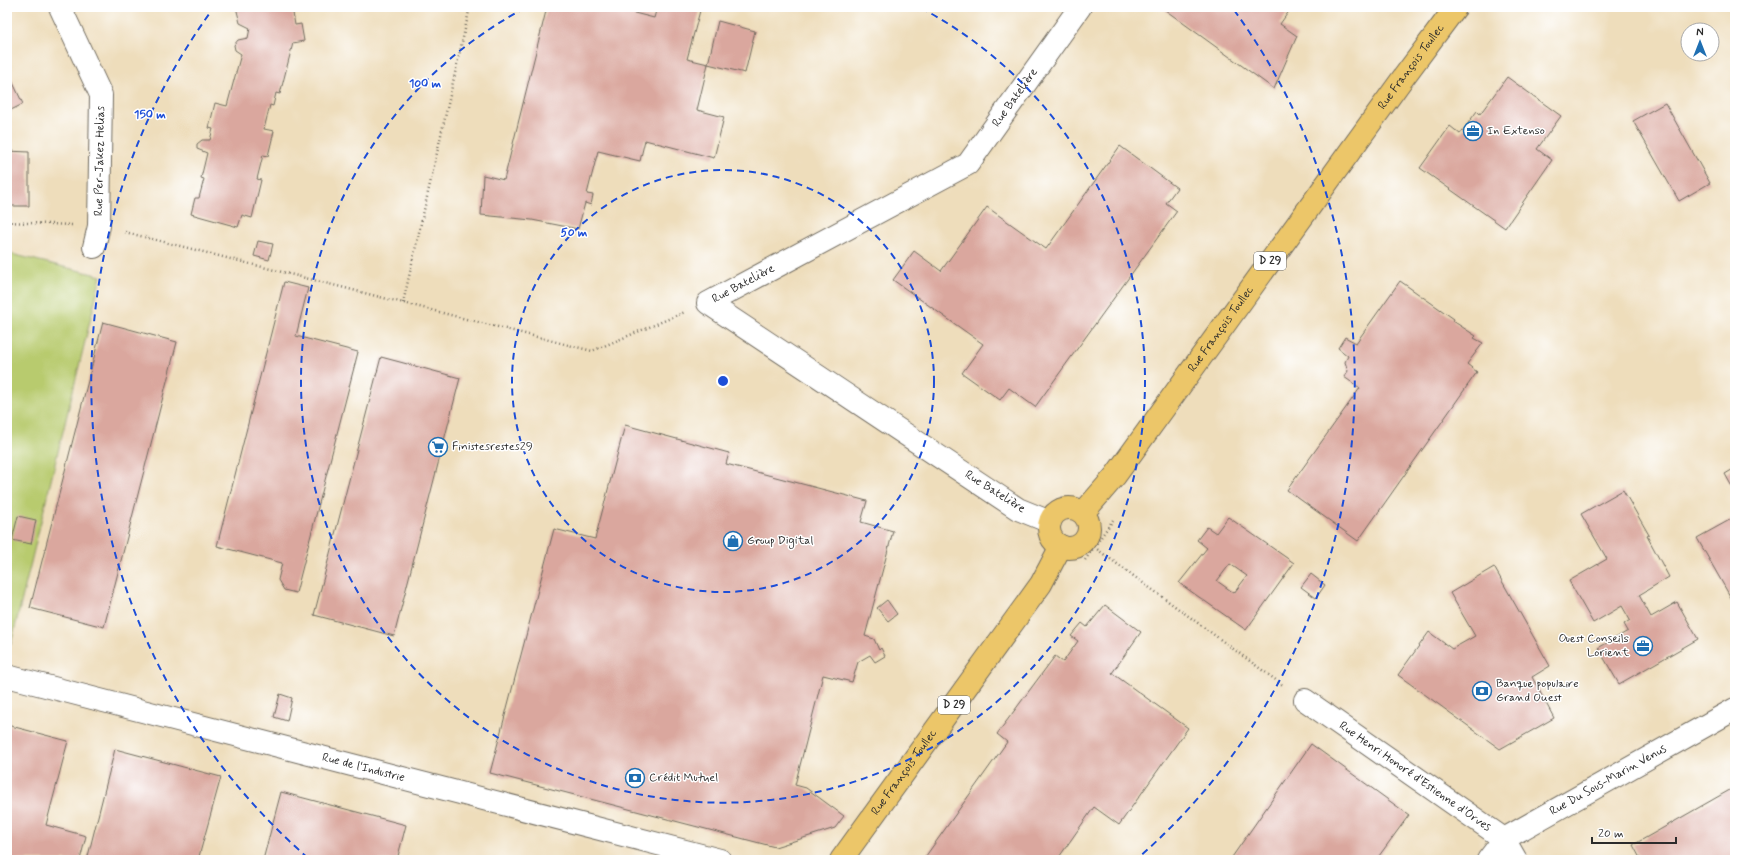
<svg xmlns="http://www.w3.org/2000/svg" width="1742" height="867" font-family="Mynerve,sans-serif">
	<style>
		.green { fill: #b8cb6e; stroke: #727b4c }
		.building { fill: #daa79e; fill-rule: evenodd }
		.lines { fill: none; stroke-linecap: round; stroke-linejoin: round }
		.minor-casing { stroke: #6f695d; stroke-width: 24 }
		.major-casing { stroke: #6f695d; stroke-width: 24 }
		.path { stroke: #6f695d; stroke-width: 2.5; stroke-dasharray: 1 3; stroke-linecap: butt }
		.minor { stroke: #fff; stroke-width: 22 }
		.major { stroke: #ecc669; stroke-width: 22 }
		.ring { fill: none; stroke: #1d4ed8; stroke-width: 2; stroke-dasharray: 7 5 }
		.labels { text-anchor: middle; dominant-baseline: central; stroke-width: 3; stroke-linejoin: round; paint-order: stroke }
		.shield { fill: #fff; stroke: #6b6b6b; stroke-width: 1 }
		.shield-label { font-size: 11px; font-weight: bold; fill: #2b2b2b }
		.street-label { font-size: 12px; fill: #2b2b2b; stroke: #fff }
		.poi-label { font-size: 12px; fill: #2b2b2b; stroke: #fff; text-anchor: start }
		.centre { fill: #1d4ed8; stroke: #fff; stroke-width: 2 }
		.ring-label { font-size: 12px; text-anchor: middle; font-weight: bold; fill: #1d4ed8; stroke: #fff; stroke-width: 3; stroke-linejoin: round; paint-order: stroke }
	</style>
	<rect width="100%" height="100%" fill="#fff"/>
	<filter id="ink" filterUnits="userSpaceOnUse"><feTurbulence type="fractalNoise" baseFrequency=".025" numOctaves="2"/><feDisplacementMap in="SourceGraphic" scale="8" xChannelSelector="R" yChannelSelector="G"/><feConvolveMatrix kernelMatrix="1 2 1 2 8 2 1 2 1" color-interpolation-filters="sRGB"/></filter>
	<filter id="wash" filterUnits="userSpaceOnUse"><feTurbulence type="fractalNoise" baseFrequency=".012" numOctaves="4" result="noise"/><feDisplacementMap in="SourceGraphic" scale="16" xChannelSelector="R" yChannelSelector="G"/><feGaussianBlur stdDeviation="0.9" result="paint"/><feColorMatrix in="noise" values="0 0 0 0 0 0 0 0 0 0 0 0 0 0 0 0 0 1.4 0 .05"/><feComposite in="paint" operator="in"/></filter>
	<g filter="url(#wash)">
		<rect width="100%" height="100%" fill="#edb"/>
		<polygon class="green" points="7,253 101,276 11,644 7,643"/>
		<g id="blocks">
			<g class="building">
				<polygon points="236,7 311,7 311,9 293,13 295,25 301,24 304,41 293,43 280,94 276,93 273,106 270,105 264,129 274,131 268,156 263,155 257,179 261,180 252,218 242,215 238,227 191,214 195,198 199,198 204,179 201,178 207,153 197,149 197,144 202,140 210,140 213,129 209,128 215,103 227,106 241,54 235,50 234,45 238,40 248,38 250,28 240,23"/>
				<polygon points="547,7 611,7 654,18 657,7 701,7 687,59 708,64 697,110 724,117 714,158 645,140 640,161 598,151 587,194 593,195 591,205 585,203 578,229 532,220 481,215 483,175 504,180"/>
				<polygon points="1161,7 1292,7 1280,24 1297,36 1274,89"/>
				<polygon points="718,21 755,31 745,73 708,64"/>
				<polygon points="7,70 23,104 7,112"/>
				<polygon points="1507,77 1561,116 1537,149 1552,160 1505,228 1420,168 1450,126 1460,134 1477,111 1480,114"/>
				<polygon points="1665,103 1710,183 1679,201 1633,121"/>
				<polygon points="1120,146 1177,188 1166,203 1177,211 1035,407 1009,388 1000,400 962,373 983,344 893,280 914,251 941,271 987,207 1046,249"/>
				<polygon points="7,151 29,152 29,206 7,206"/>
				<polygon points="258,241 273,244 269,260 254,256"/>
				<polygon points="1400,281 1454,319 1453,321 1476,336 1474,338 1483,343 1467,364 1477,372 1358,541 1287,490 1360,388 1344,377 1348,371 1345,362 1348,356 1338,348 1345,337 1356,343"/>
				<polygon points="284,282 308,288 296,336 358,352 296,593 284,590 278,580 282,563 217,546"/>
				<polygon points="103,322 177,342 104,627 30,608"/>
				<polygon points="381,357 460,378 394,636 314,615"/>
				<polygon points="625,425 729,453 726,464 867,501 861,522 893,531 865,636 874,639 879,650 881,648 885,656 875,662 870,655 858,662 852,682 823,675 795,785 806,788 844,816 835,828 775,847 490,773 554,529 595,539"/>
				<polygon points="1735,468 1735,492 1725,474"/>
				<polygon points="1623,490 1649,535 1647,536 1669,577 1639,595 1651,617 1677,602 1698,639 1619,684 1598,648 1628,631 1624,624 1630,620 1622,606 1593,623 1569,581 1607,559 1581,514"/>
				<polygon points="18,516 36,520 31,544 12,540"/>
				<path d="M1228 517 1294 563 1246 630 1179 583 1207 548 1197 540 1207 527 1216 533ZM1230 564 1247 576 1234 593 1217 581Z"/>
				<polygon points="1735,517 1735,605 1697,538"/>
				<polygon points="1494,567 1550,666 1532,677 1554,718 1500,749 1398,675 1429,632 1452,649 1475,636 1450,593"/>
				<polygon points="1311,574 1325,585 1316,598 1301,587"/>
				<polygon points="887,600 897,614 888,621 877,608"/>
				<polygon points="1105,605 1141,632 1112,673 1188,728 1119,825 1094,807 1057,860 923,860 1007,742 997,734 1055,656 1063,662 1078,641 1071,636 1082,623 1087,627"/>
				<polygon points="280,694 292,698 287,721 274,717"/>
				<polygon points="7,725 68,741 46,825 86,836 80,860 7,860"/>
				<polygon points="1311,744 1409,815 1376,860 1230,860"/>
				<polygon points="115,749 221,777 198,860 87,860"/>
				<polygon points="1735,787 1735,860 1641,860 1633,845"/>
				<polygon points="281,792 406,825 397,860 263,860"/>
			</g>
		</g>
	</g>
	<g filter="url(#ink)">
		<use href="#blocks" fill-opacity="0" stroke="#6f695d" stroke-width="1"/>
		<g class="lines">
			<defs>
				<g id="minor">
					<polyline points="60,7 101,95 99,226 94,247"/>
					<path id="s1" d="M1050 522 1018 509 708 303 968 164 1080 7"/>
					<path id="s2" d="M7 676 720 860"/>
					<path id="s3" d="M1305 700 1504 839 1516 860"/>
					<path id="s4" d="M1488 860 1504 839 1735 709"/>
				</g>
				<g id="major">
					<circle cx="1069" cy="528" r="20"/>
					<path id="s5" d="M1083 513 1115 476 1403 78 1456 7"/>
					<path id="s6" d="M841 860 1041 584 1061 546"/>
				</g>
			</defs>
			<use href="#minor" class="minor-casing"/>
			<use href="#major" class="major-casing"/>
			<g class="path">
				<polyline points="7,222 72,225"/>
				<polyline points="125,232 592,351 685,312"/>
				<polyline points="403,303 470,7"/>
				<polyline points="1094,547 1284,686"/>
				<polyline points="1085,560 1113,520"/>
			</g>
			<use href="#minor" class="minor"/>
			<use href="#major" class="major"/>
		</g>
	</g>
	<g class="ring">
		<circle cx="723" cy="381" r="211"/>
		<path d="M921 8A422 422 0 1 1 525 8"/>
		<path d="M308 858A632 632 0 0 1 212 10M1234 10A632 632 0 0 1 1138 858"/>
	</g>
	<defs>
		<symbol id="office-ring" viewBox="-11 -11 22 22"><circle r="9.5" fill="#fff" stroke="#1f6fb2" stroke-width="1.5"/><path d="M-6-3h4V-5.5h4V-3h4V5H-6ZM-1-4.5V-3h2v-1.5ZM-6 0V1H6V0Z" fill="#1f6fb2"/></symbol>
		<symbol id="supermarket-ring" viewBox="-11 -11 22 22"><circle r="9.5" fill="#fff" stroke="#1f6fb2" stroke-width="1.5"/><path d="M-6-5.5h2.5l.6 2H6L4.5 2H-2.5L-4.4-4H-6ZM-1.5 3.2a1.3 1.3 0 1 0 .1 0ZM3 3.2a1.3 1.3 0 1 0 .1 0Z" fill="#1f6fb2"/></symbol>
		<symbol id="shop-ring" viewBox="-11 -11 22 22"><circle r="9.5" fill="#fff" stroke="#1f6fb2" stroke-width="1.5"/><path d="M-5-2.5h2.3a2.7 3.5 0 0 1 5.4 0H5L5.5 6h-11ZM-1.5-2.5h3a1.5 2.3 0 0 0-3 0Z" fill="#1f6fb2"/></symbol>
		<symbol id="bank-ring" viewBox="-11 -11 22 22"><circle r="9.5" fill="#fff" stroke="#1f6fb2" stroke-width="1.5"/><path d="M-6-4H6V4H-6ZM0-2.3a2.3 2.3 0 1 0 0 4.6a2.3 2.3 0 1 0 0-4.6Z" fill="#1f6fb2"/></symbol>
	</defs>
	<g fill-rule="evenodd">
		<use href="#office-ring" x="1462" y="120" width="22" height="22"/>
		<use href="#supermarket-ring" x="427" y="436" width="22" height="22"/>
		<use href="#shop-ring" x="722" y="530" width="22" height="22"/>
		<use href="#office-ring" x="1632" y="635" width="22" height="22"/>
		<use href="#bank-ring" x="1471" y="680" width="22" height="22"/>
		<use href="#bank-ring" x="624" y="767" width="22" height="22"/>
	</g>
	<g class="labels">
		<g class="shield">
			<rect x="1254" y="252" width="32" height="18" rx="3"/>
			<rect x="938" y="696" width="32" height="18" rx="3"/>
		</g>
		<g class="shield-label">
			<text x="1270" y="261">D 29</text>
			<text x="954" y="705">D 29</text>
		</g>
		<g class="street-label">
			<text stroke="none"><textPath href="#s5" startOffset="554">Rue François Toullec</textPath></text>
			<text stroke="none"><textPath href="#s1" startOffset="783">Rue Batelière</textPath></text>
			<text transform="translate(100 161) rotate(-89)">Rue Per-Jakez Helias</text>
			<text stroke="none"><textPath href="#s1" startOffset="447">Rue Batelière</textPath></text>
			<text stroke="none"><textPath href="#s5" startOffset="230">Rue François Toullec</textPath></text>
			<text transform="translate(995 492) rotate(32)">Rue Batelière</text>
			<text stroke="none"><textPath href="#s2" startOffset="368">Rue de l'Industrie</textPath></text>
			<text stroke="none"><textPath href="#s6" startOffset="108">Rue François Toullec</textPath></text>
			<text stroke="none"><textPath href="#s3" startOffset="134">Rue Henri Honoré d'Estienne d'Orves</textPath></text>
			<text stroke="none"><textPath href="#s4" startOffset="146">Rue Du Sous-Marin Venus</textPath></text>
		</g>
		<g class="poi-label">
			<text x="1487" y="131">In Extenso</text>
			<text x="452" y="447">Finistesrestes29</text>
			<text x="747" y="541">Group Digital</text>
			<text x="1629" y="639" text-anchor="end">Ouest Conseils<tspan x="1629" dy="14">Lorient</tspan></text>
			<text x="1496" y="684">Banque populaire<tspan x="1496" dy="14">Grand Ouest</tspan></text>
			<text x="649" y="778">Crédit Mutuel</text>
		</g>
	</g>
	<circle cx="723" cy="381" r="6" class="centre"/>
	<g class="ring-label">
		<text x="425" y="87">100 m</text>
		<text x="150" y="118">150 m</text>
		<text x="574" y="236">50 m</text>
	</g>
	<rect width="1742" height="867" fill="none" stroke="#fff" stroke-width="24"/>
	<g transform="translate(1700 42)"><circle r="19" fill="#ffffff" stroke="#aaaaaa"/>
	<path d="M0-3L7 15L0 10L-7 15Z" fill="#1f6fb2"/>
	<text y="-6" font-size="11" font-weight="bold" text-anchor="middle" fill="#2b2b2b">N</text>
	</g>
	<path d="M1592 837v6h84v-6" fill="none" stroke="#2b2b2b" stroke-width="2"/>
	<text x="1598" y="837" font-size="12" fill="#2b2b2b" stroke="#ffffff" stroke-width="3" paint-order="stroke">20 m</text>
</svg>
